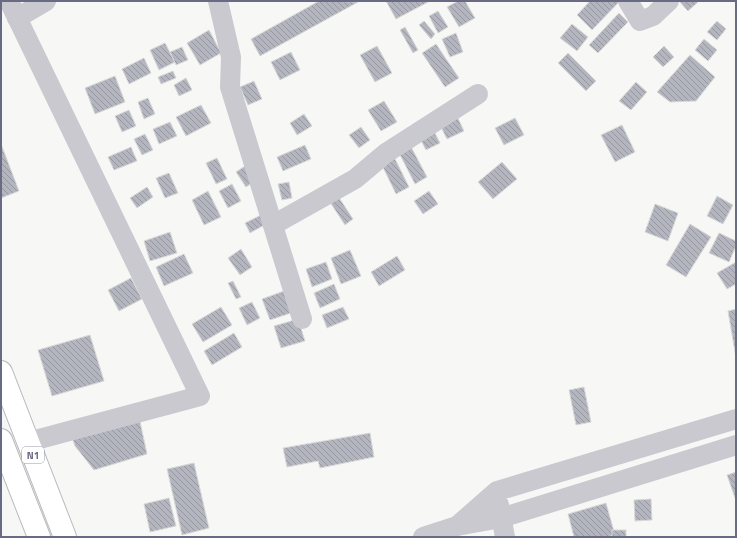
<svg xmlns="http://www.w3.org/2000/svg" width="737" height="538" font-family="'Titillium Web',sans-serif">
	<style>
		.building { fill: url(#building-back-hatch); stroke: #d9dad8 }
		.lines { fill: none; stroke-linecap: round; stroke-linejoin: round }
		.highway-casing { stroke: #b9b9bf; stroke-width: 24 }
		.minor { stroke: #c9c9cf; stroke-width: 20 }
		.highway { stroke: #fff; stroke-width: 22 }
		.labels { text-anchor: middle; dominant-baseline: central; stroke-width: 4; stroke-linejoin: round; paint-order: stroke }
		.shield { fill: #fff; stroke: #9697aa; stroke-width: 1 }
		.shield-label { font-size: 10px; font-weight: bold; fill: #696b85 }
	</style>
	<defs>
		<pattern id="building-back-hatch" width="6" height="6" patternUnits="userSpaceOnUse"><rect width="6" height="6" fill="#b3b5bf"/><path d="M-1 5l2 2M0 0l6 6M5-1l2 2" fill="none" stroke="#9697a1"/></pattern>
	</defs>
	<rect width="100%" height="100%" fill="#f7f8f6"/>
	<g class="building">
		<polygon points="319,1 358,2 260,56 251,39"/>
		<polygon points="386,1 430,1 396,19"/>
		<polygon points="458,1 465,1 475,18 459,27 447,7"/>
		<polygon points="590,1 620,1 592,30 577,15"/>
		<polygon points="679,1 697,1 698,2 688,11"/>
		<polygon points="438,11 448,27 438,33 429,16"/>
		<polygon points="619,13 628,22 598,53 589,45"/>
		<polygon points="424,21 435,34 431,39 419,25"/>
		<polygon points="717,21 726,29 717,40 707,32"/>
		<polygon points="572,24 588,37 577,51 560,38"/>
		<polygon points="405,27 418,50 413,53 400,30"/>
		<polygon points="209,30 221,53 200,65 187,43"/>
		<polygon points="456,33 463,52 450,57 442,39"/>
		<polygon points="704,39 717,50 708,61 695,50"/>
		<polygon points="165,43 175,62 159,70 150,50"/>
		<polygon points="436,44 459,78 445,87 422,53"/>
		<polygon points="377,46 392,73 375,82 360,55"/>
		<polygon points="664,46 674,57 663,67 653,57"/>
		<polygon points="182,47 188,60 176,65 170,52"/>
		<polygon points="291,52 300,70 280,80 271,62"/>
		<polygon points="568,53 596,81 586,91 558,63"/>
		<polygon points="690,55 715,77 696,101 670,102 657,92"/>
		<polygon points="144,58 151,73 129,84 122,69"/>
		<polygon points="173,71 176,78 161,84 158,77"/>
		<polygon points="115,76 125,102 95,114 85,88"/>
		<polygon points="186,78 192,90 179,96 174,85"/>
		<polygon points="254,81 262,99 248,105 240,87"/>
		<polygon points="636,82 647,92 631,110 619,101"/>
		<polygon points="148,98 155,114 144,119 138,102"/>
		<polygon points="384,101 397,122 381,131 368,110"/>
		<polygon points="201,105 211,123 186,136 176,117"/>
		<polygon points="129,110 136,126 122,132 115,116"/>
		<polygon points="454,110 464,131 447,139 437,119"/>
		<polygon points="304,114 312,126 297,135 290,123"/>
		<polygon points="515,118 524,135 504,145 495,128"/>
		<polygon points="428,120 440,143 426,150 414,127"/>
		<polygon points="170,122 177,136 159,144 153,129"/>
		<polygon points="622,125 635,152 615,162 601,135"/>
		<polygon points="361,127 370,140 359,148 349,135"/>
		<polygon points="145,134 153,150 142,155 134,139"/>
		<polygon points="408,141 427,177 415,184 396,147"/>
		<polygon points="1,144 19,191 1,198"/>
		<polygon points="305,145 311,159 283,171 277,157"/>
		<polygon points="131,147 137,161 114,170 108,157"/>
		<polygon points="392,153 409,187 396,194 379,159"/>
		<polygon points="217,158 227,179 216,184 206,163"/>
		<polygon points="251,162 261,177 246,187 236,172"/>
		<polygon points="502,162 517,179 493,199 478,182"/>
		<polygon points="169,173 178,193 165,198 156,178"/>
		<polygon points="289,182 292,198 282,200 278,184"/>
		<polygon points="232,184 241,201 228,208 219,191"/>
		<polygon points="147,187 153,197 137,208 130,198"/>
		<polygon points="334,190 353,219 345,225 326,196"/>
		<polygon points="208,191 221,217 204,225 192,200"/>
		<polygon points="429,191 438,204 423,214 414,201"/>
		<polygon points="717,196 733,205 723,224 707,216"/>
		<polygon points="655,204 678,213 668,241 645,232"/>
		<polygon points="265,213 270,222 250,233 245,223"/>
		<polygon points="690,224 711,237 686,277 666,265"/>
		<polygon points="170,232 177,253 150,261 144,241"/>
		<polygon points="719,233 736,241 736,246 729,262 709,253"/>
		<polygon points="241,249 252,267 240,275 228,258"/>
		<polygon points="350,250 361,276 341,284 331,258"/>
		<polygon points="184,254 193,273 164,286 156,267"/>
		<polygon points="397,256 405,270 379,286 371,272"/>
		<polygon points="326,262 332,279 312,287 306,269"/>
		<polygon points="736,262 736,284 727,289 717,273"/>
		<polygon points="131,278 142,299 119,311 108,290"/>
		<polygon points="233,281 241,297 236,299 228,283"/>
		<polygon points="334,284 340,299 320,308 314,293"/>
		<polygon points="284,291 291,313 270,320 262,299"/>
		<polygon points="252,302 260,318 247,325 239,308"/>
		<polygon points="221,307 232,325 203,342 192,324"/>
		<polygon points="343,307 349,319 327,328 322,315"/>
		<polygon points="736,309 736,358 728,311"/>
		<polygon points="298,319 305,341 281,348 274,326"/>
		<polygon points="234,333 242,347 212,365 204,351"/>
		<polygon points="90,335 104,381 52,396 38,350"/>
		<polygon points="584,387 591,422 576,425 569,390"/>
		<polygon points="138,412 147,454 94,470 75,446 68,426"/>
		<polygon points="370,433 374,457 320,468 318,461 287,467 283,448"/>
		<polygon points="194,463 209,528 182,535 167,469"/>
		<polygon points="736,472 736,498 735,498 727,475"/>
		<polygon points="169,498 176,526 150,532 144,504"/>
		<polygon points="651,499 652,520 635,521 634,500"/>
		<polygon points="606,503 615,535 607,537 574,537 568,514"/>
		<rect x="612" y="530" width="14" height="7"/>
	</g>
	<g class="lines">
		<defs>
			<g id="highway">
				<polyline points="1,372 65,537"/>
				<polyline points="1,440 39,537"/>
			</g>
		</defs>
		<use href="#highway" class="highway-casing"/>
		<g class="minor">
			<polyline points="9,1 200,396 28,442"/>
			<polyline points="218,1 231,57 230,87 302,319"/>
			<polyline points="628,1 640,21 653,16 669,1"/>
			<polyline points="17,18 46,1"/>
			<polyline points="273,225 355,179 386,153 478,94"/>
			<polyline points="499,505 505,537"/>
			<polyline points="457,526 497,491 736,419"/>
			<polyline points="423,537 457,526 501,518 736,445"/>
		</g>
		<use href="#highway" class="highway"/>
	</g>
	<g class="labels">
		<rect class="shield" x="22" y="447" width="22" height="16" rx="3"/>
		<g class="shield-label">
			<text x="33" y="455">N1</text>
		</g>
	</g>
	<rect width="737" height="538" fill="none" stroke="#696b85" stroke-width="4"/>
</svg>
